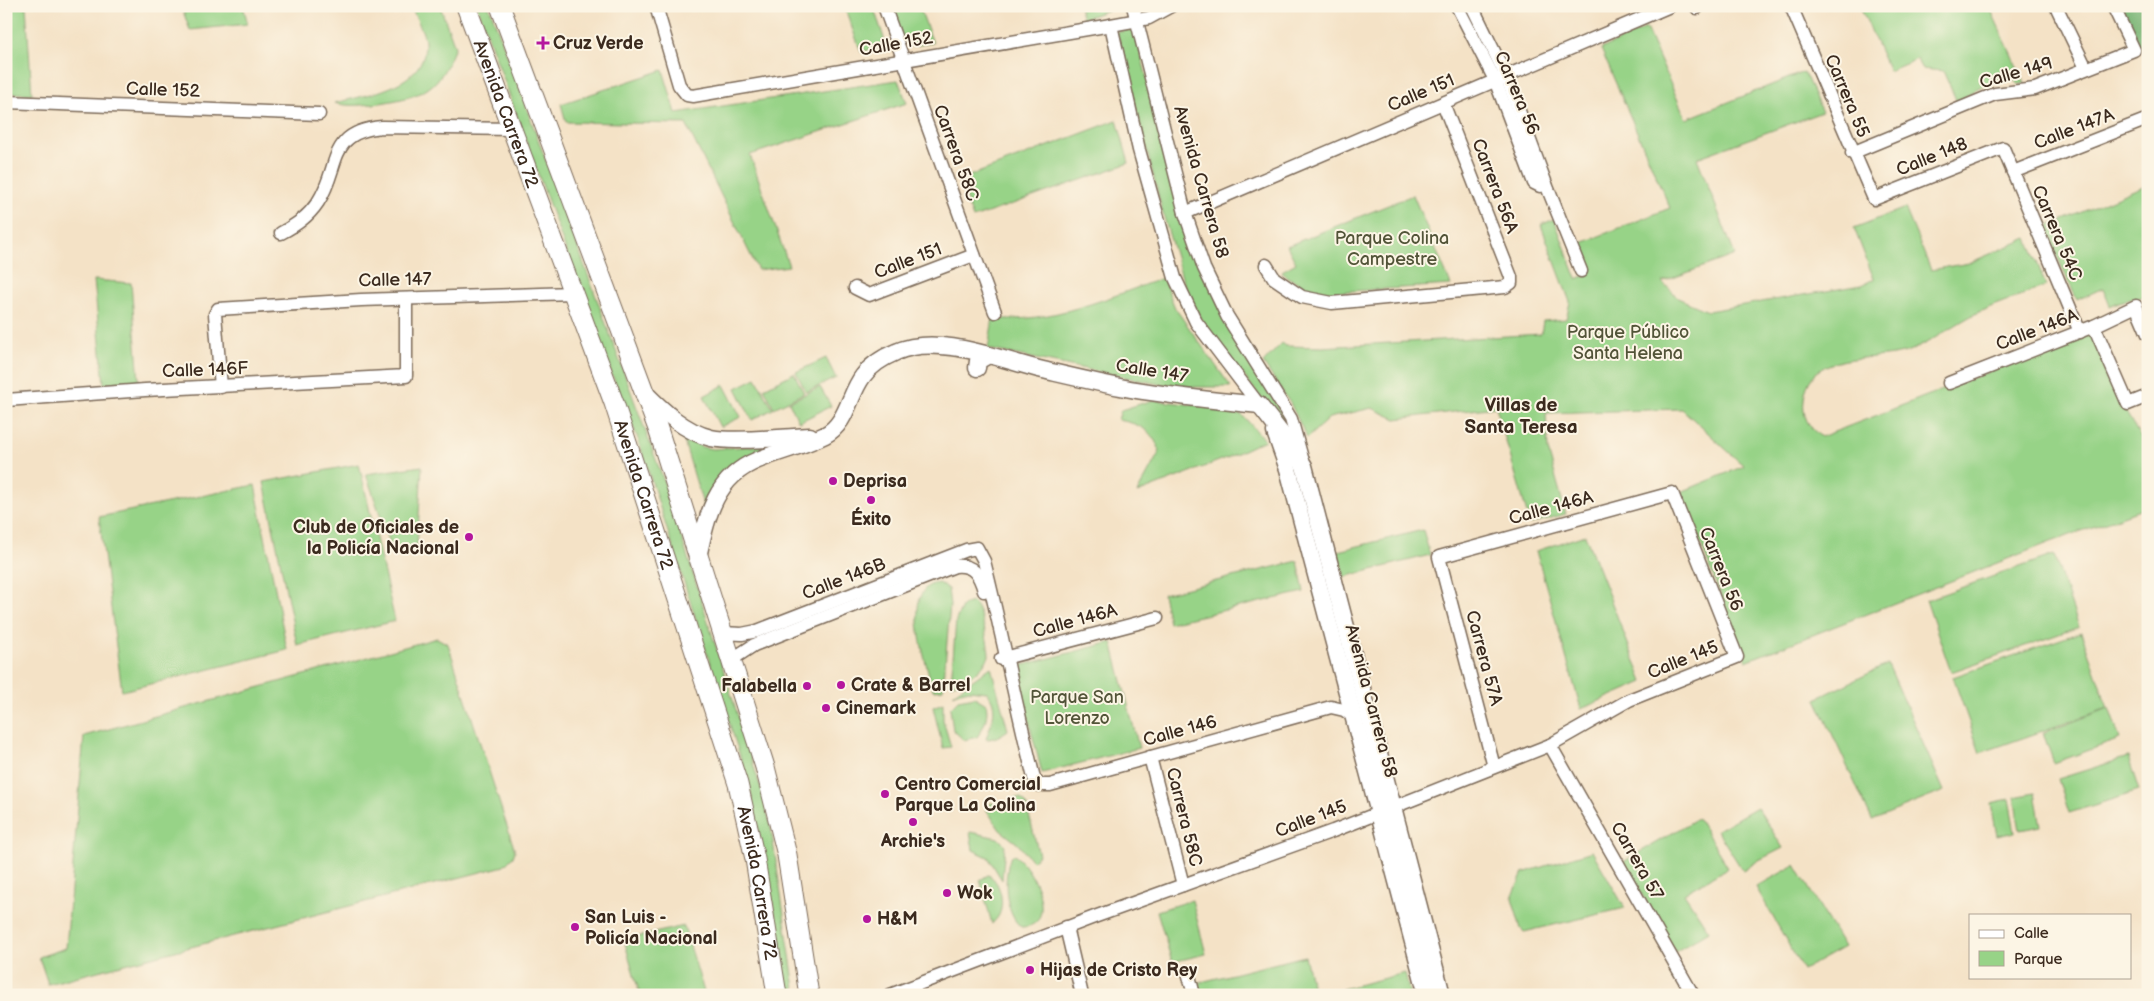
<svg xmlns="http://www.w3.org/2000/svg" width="2154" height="1001" font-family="'Balsamiq Sans',sans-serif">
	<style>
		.green { fill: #97d387; stroke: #697e52 }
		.forest { fill: #79b574; stroke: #5a7049 }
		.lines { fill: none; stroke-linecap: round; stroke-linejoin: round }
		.minor-casing { stroke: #7c6a59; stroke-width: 15 }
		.major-casing { stroke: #7c6a59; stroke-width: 19 }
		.highway-casing { stroke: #7c6a59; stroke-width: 21 }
		.minor { stroke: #fff; stroke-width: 12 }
		.major { stroke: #fff; stroke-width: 16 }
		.highway { stroke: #fff; stroke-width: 19 }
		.poi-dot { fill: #b5179e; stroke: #fcf5e5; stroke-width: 2 }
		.labels { text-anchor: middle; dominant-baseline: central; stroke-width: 4; stroke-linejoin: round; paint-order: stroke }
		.poi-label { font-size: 18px; font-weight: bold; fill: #3b2a1e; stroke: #fcf5e5; text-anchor: start }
		.street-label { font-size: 18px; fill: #3b2a1e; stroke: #fcf5e5 }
		.park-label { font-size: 18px; fill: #525438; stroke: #fcf5e5 }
		.neighbourhood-label { font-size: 19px; font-weight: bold; fill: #3b2a1e; stroke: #fcf5e5 }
	</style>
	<rect width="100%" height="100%" fill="#fcf5e5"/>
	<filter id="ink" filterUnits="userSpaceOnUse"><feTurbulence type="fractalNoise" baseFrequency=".02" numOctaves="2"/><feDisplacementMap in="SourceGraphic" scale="10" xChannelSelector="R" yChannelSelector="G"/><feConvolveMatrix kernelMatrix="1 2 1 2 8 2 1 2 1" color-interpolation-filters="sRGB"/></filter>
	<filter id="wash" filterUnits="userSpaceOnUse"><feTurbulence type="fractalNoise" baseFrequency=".0096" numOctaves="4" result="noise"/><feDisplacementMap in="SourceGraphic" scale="20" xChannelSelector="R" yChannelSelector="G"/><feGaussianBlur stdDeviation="1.12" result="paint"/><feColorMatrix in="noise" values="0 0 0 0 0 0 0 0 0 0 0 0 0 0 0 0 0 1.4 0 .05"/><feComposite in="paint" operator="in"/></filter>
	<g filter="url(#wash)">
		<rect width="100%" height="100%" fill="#f4e2c6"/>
		<g class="green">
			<polygon points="6,6 26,6 32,94 6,93"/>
			<polygon points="181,6 243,6 248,24 190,30"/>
			<path d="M411 6H440L455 47C439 90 424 96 380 103 364 105 349 107 334 103 366 95 427 87 425 42 424 31 415 17 411 6Z"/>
			<polygon points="477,6 489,6 662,476 762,792 771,828 796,995 787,995 774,907 749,784 638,439 604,355"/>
			<polygon points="844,6 873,6 884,38 881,47 861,52"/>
			<polygon points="890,6 919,6 933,43 912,46 902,40"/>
			<polygon points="1079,6 1119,6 1083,19"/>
			<path d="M1860 6H1989L2025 84H2017L2016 80C1992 76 1976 89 1957 102L1943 71 1921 69 1917 59 1889 71Z"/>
			<path d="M1646 28 1686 119 1804 72 1822 112 1697 158 1735 255 1662 282 1680 299 1708 311 1862 285 1874 279 1854 228 1905 208 1931 270 1969 263 2028 238 2046 286C2024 295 2000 302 1979 312 1956 323 1935 340 1912 350 1876 365 1811 345 1804 399 1802 417 1808 426 1821 437L2091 332 2120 402 2148 450V507L2051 542 1746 661 1681 492 1744 466 1682 409 1546 413 1548 450 1566 514 1530 524 1496 407 1396 419 1372 408 1329 418 1307 438 1290 403 1263 363 1282 343 1286 346 1322 347 1541 334 1543 321 1566 319 1570 302 1541 225 1554 219 1577 279 1590 273 1579 244 1670 208 1601 49Z"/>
			<polygon points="1134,29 1184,216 1294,440 1207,329 1187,294 1163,214 1117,32"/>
			<polygon points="663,70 676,113 898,80 907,103 750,155 789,266 758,270 686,124 566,122 561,104"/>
			<polygon points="1117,120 1129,163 973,218 959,180"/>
			<path d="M2148 184V295C2134 301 2124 298 2110 306L2103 288 2077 300 2044 228Z"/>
			<polygon points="1413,195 1451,285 1318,293 1287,277 1282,271 1296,263 1287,246"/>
			<path d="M1163 278 1175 308 1231 387H1173L988 349 993 318C1047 325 1113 296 1163 278Z"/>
			<polygon points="94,280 131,283 139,381 104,384"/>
			<polygon points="826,358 836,378 806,392 796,372"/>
			<polygon points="794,373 804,393 774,408 764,388"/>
			<polygon points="756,378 773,409 752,420 736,388"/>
			<polygon points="724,385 741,417 720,427 704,396"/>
			<polygon points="820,387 831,406 799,422 789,402"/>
			<path d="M1153 400 1227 409 1242 415 1265 440 1229 457 1137 493 1160 451C1151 429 1140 424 1118 420L1121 410Z"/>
			<polygon points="682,435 702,447 713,449 792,443 756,454 705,511"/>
			<polygon points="359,464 395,621 297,645 264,482"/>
			<polygon points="422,466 417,547 393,552 366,474"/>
			<polygon points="255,485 287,650 122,691 99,517"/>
			<polygon points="1423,530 1430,555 1344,577 1338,551"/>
			<polygon points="1585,535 1643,682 1581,709 1536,551"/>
			<polygon points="2054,555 2079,627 1951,672 1926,600"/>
			<polygon points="1298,561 1304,592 1169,623 1163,594"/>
			<path d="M939 583 948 589 950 605 943 689 933 690C928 667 898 585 939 583Z"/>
			<path d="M972 602C981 607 989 645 989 656 984 668 964 684 951 684L956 620 963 605Z"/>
			<polygon points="2081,632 2108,708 1980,753 1953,677"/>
			<polygon points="437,638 448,644 515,851 513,857 504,866 48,984 39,957 66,948 84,736"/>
			<polygon points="1112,642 1139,748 1042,773 1015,667"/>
			<polygon points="1888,664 1944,791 1872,820 1816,699"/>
			<path d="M991 667 1008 730C1001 735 995 739 986 739 991 723 1000 708 987 692L969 690 953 694Z"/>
			<path d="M975 697 986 704C989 715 984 728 977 737L964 740 953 730 950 708 958 700Z"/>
			<polygon points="943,703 943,720 951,747 943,748 933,707"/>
			<polygon points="2109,708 2120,739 2054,763 2043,733"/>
			<polygon points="2128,757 2139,791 2069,813 2058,779"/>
			<polygon points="2035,793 2041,826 2020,830 2014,797"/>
			<polygon points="1016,798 1020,798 1026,803 1039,855 1032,861 1018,844 1000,830 986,809 991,803 1004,806"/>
			<polygon points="2009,799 2015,832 1997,836 1991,803"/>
			<polygon points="1757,807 1783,848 1759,860 1743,871 1717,830"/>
			<polygon points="1698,818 1728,868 1684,893 1709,931 1675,952 1623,862"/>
			<polygon points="970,832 998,838 1005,845 1002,880 988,857 973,850"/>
			<polygon points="1592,851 1625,908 1524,932 1521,929 1512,898 1523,873"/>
			<path d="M1014 855C1034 867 1060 927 1021 927 1004 913 1003 876 1011 856Z"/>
			<polygon points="1795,865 1844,947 1803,970 1756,887"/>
			<path d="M988 875C1000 880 1005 903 999 915 998 918 994 921 992 924L980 880Z"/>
			<polygon points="1192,900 1206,954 1172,962 1157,911"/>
			<polygon points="684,926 705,995 640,995 624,940"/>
			<polygon points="1305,956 1314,995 1200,995 1197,983"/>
			<polygon points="1405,973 1410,995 1318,995"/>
		</g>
		<polygon class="forest" points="2121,6 2148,6 2148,57 2145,50 2138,48"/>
	</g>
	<g filter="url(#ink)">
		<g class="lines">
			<defs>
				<g id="minor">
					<polyline points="656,6 679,85 687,95 693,96 1111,25 1149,18 1171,6"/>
					<polyline points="884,6 995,312"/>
					<polyline points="1133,6 1185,213 1204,268 1227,316 1291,419 1302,458"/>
					<polyline points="1457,6 1495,80 1534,183 1540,186 1546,184"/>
					<polyline points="1472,6 1506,76 1546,184 1581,271"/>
					<polyline points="1696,6 1697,8"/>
					<polyline points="1791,6 1874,199 2003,148 2080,332"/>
					<polyline points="2056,6 2086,68"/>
					<polyline points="1111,25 1139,150 1175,278 1196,322 1259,405"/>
					<polyline points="6,102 319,114"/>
					<polyline points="1852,153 1995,94 2035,89 2134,50 2113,6"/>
					<polyline points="2013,172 2148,119"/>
					<polyline points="1185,213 1670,6"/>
					<path d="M281 233C296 225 308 217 318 202 341 167 326 132 382 127L512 129"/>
					<polyline points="1266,265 1274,278 1302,297 1332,303 1505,287 1511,283 1511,277 1443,103"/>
					<polyline points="855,288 869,295 974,255"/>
					<polyline points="2094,326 2128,404 2148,396"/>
					<polyline points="1949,383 2094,326 2136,306 2148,334"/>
					<polyline points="221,387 215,314 218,309 361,300 573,293"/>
					<polyline points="6,400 145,390 406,376 406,300"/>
					<path d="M722 633 742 634 757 631 966 550 977 548 984 561C1002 633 1016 706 1034 778L1039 785H1050L1331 707 1344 710 1355 718"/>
					<polyline points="1001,659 1157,618"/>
					<path d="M731 660 754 645 955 566C973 564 980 575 984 591"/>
					<polyline points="1550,745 1693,995"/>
					<polyline points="1150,757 1183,885"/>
					<polyline points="1066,927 1082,995"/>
					<polyline points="1188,972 1194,995"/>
					<polyline points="890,995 1097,916 1333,831 1550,745 1629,700 1737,657 1672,493 1439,557 1494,767"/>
				</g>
				<g id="major">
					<polyline points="977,368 978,361 987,356"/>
					<path d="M645 393C663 411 685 432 711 438 735 443 785 437 810 436"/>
					<polyline points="1275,432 1288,469 1427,995"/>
					<path d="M698 557C707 516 715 477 758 460 780 451 803 446 825 435 847 424 849 394 863 376 871 365 884 357 896 352 938 333 1001 360 1043 370 1069 376 1094 382 1120 387 1166 396 1212 400 1259 405L1295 451 1304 466 1442 995"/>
				</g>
				<g id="highway">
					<path id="s1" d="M466 6 614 403 738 784 755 859 777 995"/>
					<polyline points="500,6 658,429 765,767 787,855 809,995"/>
				</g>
			</defs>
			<use href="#minor" class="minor-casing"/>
			<use href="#major" class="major-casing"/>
			<use href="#highway" class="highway-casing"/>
			<use href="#minor" class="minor"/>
			<use href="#major" class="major"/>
			<use href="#highway" class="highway"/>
		</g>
	</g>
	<g class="poi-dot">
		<path d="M540.5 35.5h5v5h5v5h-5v5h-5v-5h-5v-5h5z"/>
		<circle cx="833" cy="481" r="5"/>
		<circle cx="871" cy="500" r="5"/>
		<circle cx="469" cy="537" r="5"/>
		<circle cx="841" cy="685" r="5"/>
		<circle cx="807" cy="686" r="5"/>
		<circle cx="826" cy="708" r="5"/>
		<circle cx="885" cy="794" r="5"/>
		<circle cx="913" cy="822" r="5"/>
		<circle cx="947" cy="893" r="5"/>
		<circle cx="867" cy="919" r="5"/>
		<circle cx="575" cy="927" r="5"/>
		<circle cx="1030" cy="970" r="5"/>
	</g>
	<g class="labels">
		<g class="poi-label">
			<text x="553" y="43">Cruz Verde</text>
			<text x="843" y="481">Deprisa</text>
			<text x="871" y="519" text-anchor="middle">Éxito</text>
			<text x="459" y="527" text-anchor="end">Club de Oficiales de<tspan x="459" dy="21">la Policía Nacional</tspan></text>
			<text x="851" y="685">Crate &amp; Barrel</text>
			<text x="797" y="686" text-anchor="end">Falabella</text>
			<text x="836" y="708">Cinemark</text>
			<text x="895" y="784">Centro Comercial<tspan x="895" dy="21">Parque La Colina</tspan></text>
			<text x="913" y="841" text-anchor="middle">Archie's</text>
			<text x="957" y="893">Wok</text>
			<text x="585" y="917">San Luis -<tspan x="585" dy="21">Policía Nacional</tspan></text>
			<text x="877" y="919">H&amp;M</text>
			<text x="1040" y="970">Hijas de Cristo Rey</text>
		</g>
		<g class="street-label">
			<text transform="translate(896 44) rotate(-10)">Calle 152</text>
			<text transform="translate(2016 73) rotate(-16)">Calle 149</text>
			<text transform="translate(163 90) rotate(2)">Calle 152</text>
			<text transform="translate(1421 93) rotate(-23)">Calle 151</text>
			<text transform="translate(1517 93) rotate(67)">Carrera 56</text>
			<text transform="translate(1847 96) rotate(67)">Carrera 55</text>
			<text stroke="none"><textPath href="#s1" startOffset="115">Avenida Carrera 72</textPath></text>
			<text transform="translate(2074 129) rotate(-21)">Calle 147A</text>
			<text transform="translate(956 153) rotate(70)">Carrera 58C</text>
			<text transform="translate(1932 157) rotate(-22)">Calle 148</text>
			<text transform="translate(1201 182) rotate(74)">Avenida Carrera 58</text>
			<text transform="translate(1495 186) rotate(69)">Carrera 56A</text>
			<text transform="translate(2057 233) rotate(67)">Carrera 54C</text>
			<text transform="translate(908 261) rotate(-21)">Calle 151</text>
			<text transform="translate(395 280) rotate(-1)">Calle 147</text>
			<text transform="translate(2037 330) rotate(-21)">Calle 146A</text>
			<text transform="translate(205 370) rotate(-2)">Calle 146F</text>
			<text transform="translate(1152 371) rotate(9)">Calle 147</text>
			<text stroke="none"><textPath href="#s1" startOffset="520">Avenida Carrera 72</textPath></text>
			<text transform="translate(1551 508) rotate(-15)">Calle 146A</text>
			<text transform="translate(1721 569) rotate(68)">Carrera 56</text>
			<text transform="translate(844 579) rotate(-21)">Calle 146B</text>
			<text transform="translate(1075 621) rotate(-15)">Calle 146A</text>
			<text transform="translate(1484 658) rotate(75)">Carrera 57A</text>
			<text transform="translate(1683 660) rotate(-22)">Calle 145</text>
			<text transform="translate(1371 701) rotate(75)">Avenida Carrera 58</text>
			<text transform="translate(1180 731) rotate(-15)">Calle 146</text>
			<text transform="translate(1184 817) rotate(76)">Carrera 58C</text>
			<text transform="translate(1311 819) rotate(-21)">Calle 145</text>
			<text transform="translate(1637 861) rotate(60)">Carrera 57</text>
			<text stroke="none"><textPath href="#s1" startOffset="925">Avenida Carrera 72</textPath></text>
		</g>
		<g class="park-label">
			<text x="1392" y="238">Parque Colina<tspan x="1392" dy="21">Campestre</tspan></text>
			<text x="1628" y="332">Parque Público<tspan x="1628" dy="21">Santa Helena</tspan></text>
			<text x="1077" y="697">Parque San<tspan x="1077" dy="21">Lorenzo</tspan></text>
		</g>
		<g class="neighbourhood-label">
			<text x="1521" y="405">Villas de<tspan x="1521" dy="22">Santa Teresa</tspan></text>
		</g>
	</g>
	<rect width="2154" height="1001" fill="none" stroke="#fcf5e5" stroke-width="25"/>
	<rect x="1969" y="914" width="162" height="65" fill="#fcf5e5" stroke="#afa495"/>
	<rect x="1979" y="930" width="25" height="8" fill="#ffffff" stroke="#afa495"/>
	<text x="2014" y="938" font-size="15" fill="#3b2a1e">Calle</text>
	<rect x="1979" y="951" width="25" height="15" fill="#97d387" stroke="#afa495"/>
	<text x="2014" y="964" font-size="15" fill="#3b2a1e">Parque</text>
</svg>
